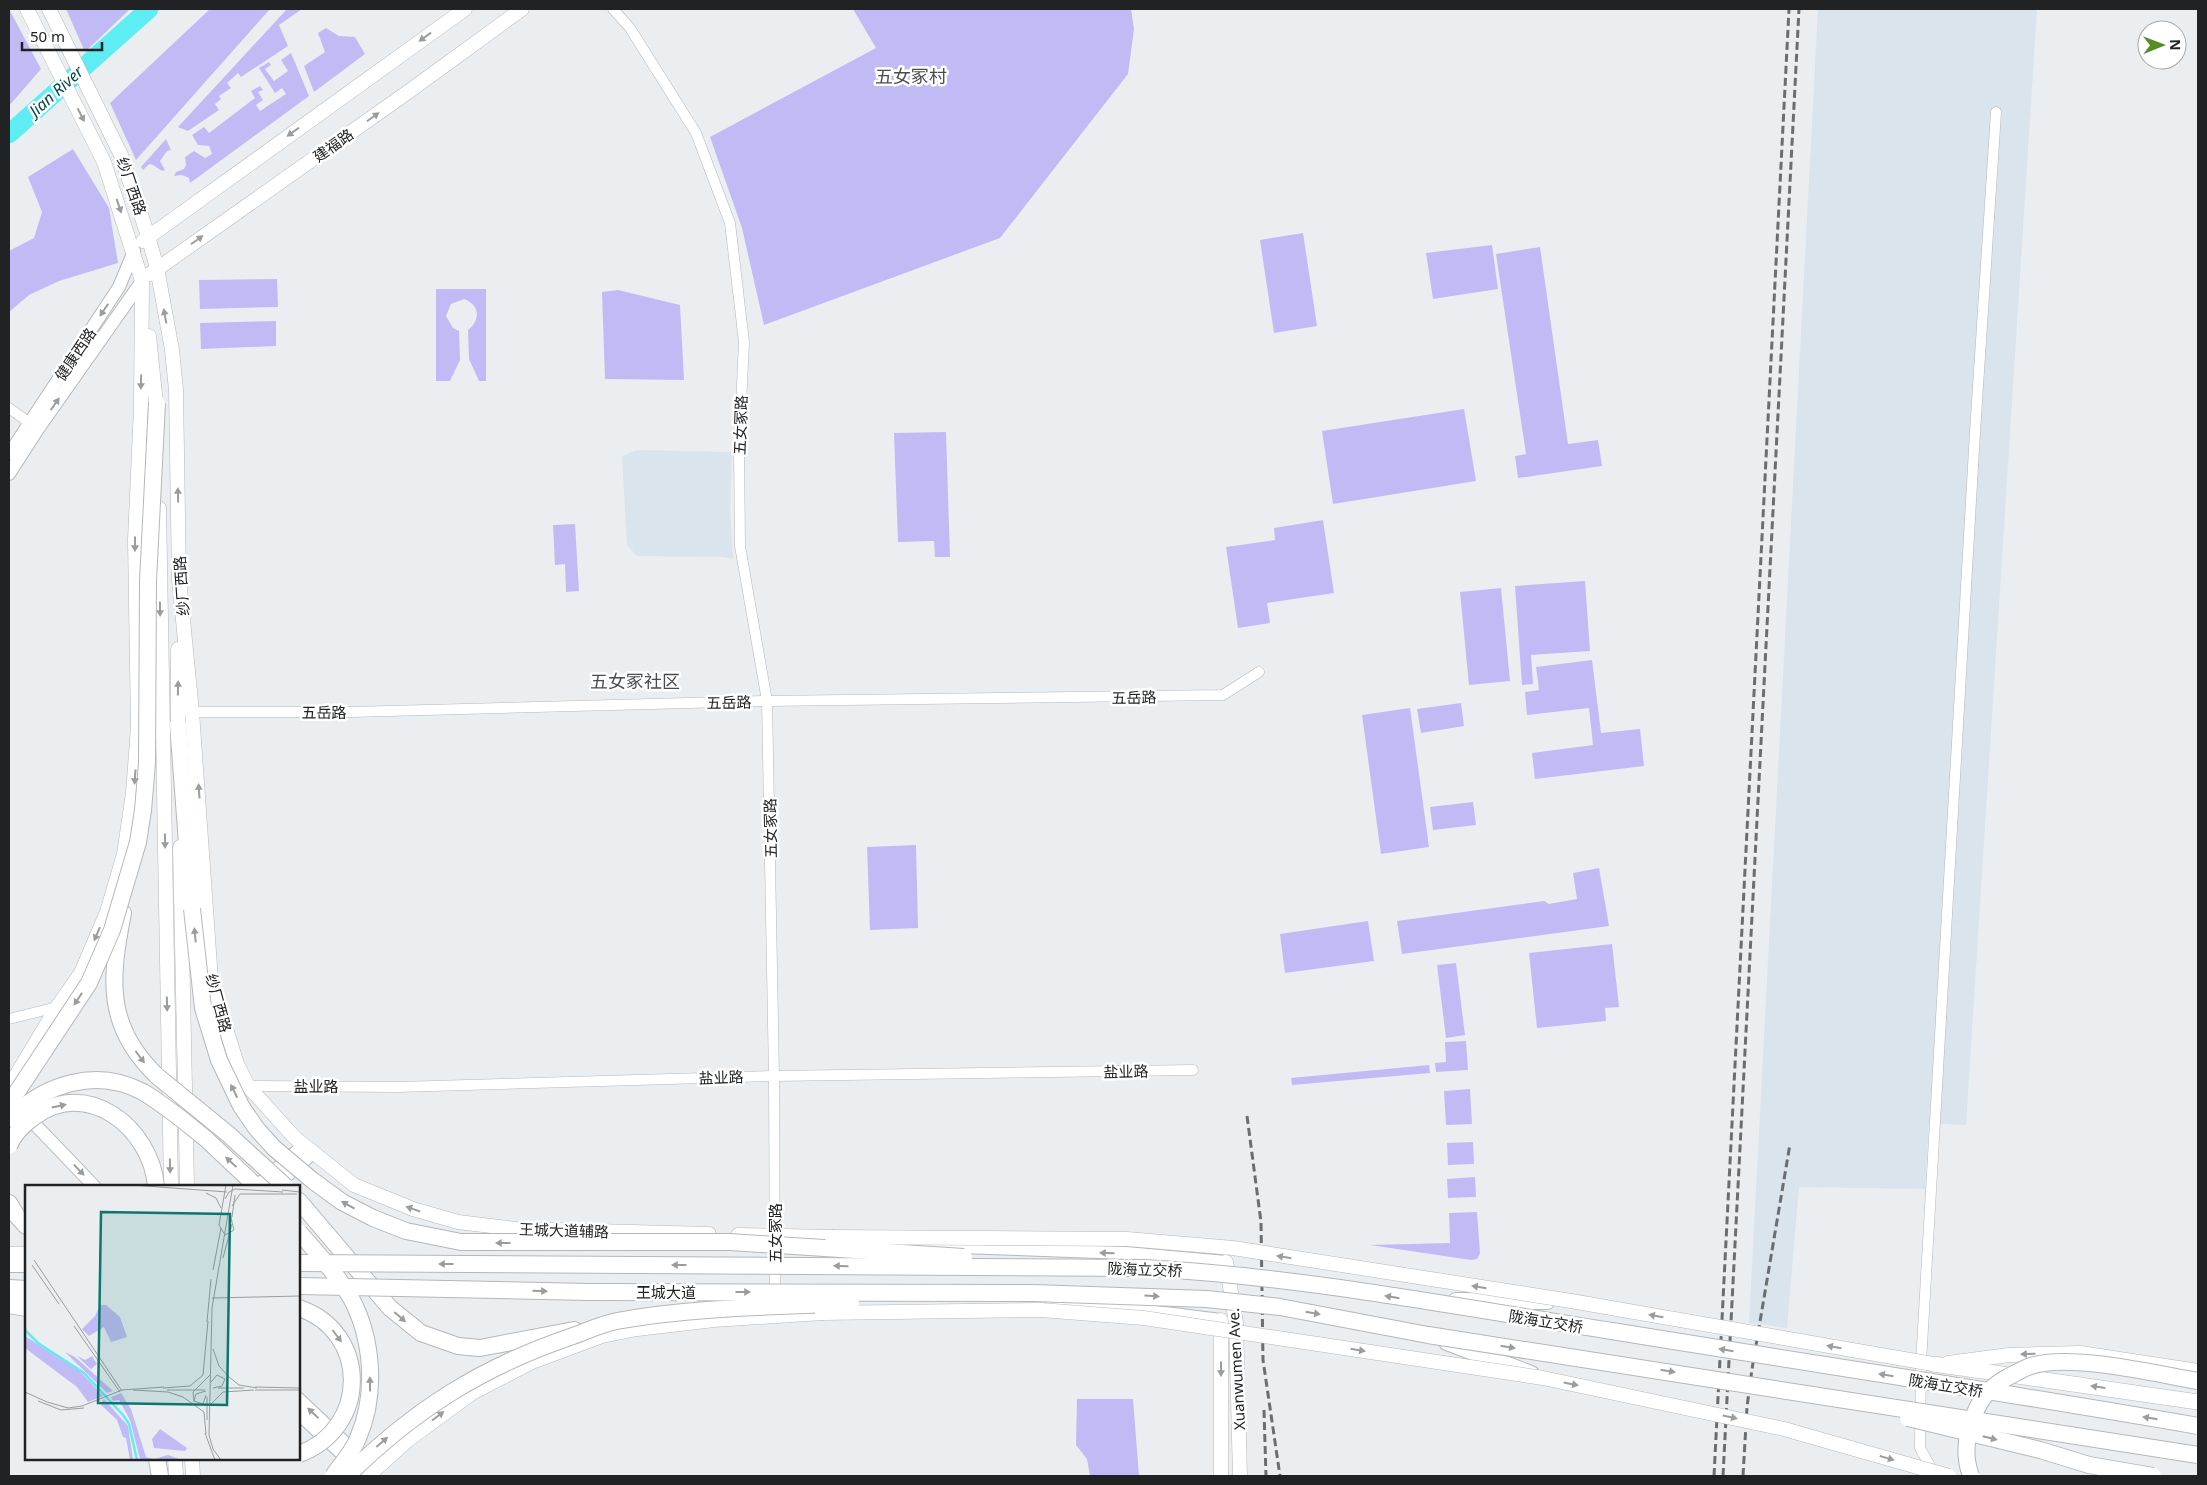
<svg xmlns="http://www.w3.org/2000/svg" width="2207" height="1485" font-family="'Noto Sans','Noto Sans SC',sans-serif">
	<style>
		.built { fill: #dae4ec }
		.green { fill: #c1bbf5 }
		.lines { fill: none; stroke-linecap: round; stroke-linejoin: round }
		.river { stroke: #5fedf4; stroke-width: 19 }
		.minor-casing { stroke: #b4b7ba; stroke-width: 11 }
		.tertiary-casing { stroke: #b4b7ba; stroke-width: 14 }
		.secondary-casing { stroke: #b4b7ba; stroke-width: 15 }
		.primary-casing { stroke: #b4b7ba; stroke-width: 16 }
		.trunk-casing { stroke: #b4b7ba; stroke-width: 18 }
		.minor { stroke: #fff; stroke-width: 10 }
		.tertiary { stroke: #fff; stroke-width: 12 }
		.secondary { stroke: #fff; stroke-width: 14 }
		.primary { stroke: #fff; stroke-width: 15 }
		.trunk { stroke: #fff; stroke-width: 16 }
		.rail { stroke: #6b6d6f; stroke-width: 3; stroke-dasharray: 8 4; stroke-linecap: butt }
		.secondary-bridge-casing { stroke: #b4b7ba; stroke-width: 15; stroke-linecap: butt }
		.trunk-bridge-casing { stroke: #b4b7ba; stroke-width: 18; stroke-linecap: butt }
		.secondary-bridge { stroke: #fff; stroke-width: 14 }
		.trunk-bridge { stroke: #fff; stroke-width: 16 }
		.oneway { fill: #9b9c9c }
		.labels { text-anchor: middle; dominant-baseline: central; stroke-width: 5; stroke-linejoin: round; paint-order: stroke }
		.street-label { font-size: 15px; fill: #202223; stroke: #fff }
		.water-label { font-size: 16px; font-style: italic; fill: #02474a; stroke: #fff }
		.quarter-label { font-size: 18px; fill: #4a4d50; stroke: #fff }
		.inset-river { fill: none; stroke: #5fedf4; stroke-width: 2.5 }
		.inset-road { fill: none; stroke: #9a9c9f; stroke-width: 1 }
		.view { fill: #0f766e; fill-opacity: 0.15; stroke: #0f766e; stroke-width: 2.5 }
		.inset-edge { fill: none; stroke: #202223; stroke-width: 2.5 }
	</style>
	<rect width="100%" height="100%" fill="#ebeef1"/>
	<g class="built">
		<polygon points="1818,9 2037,9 1966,1125 1929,1123 1925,1189 1799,1187 1787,1328 1749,1323"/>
		<polygon points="637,450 732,452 730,508 733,559 722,557 637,556 627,545 622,456"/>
	</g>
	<g class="green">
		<polygon points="9,9 41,69 9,106"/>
		<polygon points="66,9 130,9 85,52"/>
		<polygon points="210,9 270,9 136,160 110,103"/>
		<polygon points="287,9 302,9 279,25 288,46 241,77 238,73 227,83 231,88 219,96 221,99 215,104 219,110 188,131 178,127"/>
		<polygon points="853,9 1131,9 1134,29 1128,74 1000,238 764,325 742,228 710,137 876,48"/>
		<polygon points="326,28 339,36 355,37 365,54 314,92 304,66 325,52 318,33"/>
		<polygon points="291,53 309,96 190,183 189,178 182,175 174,176 176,172 184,169 186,165 185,157 194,151 205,158 212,154 209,146 198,145 192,135 204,127 209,133 255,98 251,91 260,86 263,90 258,92 263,100 256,105 260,111 286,94 282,88 275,93 259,68 269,62 271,65 265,69 274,81 288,71 281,60"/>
		<polygon points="166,139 171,150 167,151 160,161 165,170 162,171 153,165 149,164 143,170 141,167"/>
		<polygon points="73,149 109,208 118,263 59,281 29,295 9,312 9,251 34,238 42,212 28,177"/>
		<polygon points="1303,233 1317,326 1274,333 1260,240"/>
		<polygon points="1492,245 1498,289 1433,299 1426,253"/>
		<polygon points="1540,247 1568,444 1598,440 1602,466 1518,478 1515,456 1526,454 1496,254"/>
		<polygon points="277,279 278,307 200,309 199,280"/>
		<path d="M436 289H486V381H479L469 359 468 330C481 320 480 305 464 299L451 304 446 316 453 328 459 331 460 360 450 381H436Z"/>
		<polygon points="618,290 680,305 684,380 605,379 602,292"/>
		<polygon points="276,321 276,346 201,349 200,323"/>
		<polygon points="1464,409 1476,481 1333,504 1322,431"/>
		<polygon points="946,432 950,557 935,557 934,541 898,542 894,433"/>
		<polygon points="1323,520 1334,593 1267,603 1270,623 1238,628 1226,547 1275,540 1274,528"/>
		<polygon points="575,524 579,591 566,592 565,564 555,565 553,525"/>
		<polygon points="1585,581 1590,651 1531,655 1533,684 1522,685 1515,586"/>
		<polygon points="1501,588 1510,681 1469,685 1460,592"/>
		<polygon points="1592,660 1601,733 1640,729 1644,766 1535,779 1532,753 1593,745 1589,708 1527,715 1525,692 1539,690 1536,667"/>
		<polygon points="1461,703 1464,726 1421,733 1417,709"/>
		<polygon points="1410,708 1429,847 1381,854 1362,715"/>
		<polygon points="1473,802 1476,825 1433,830 1430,807"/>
		<polygon points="916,845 918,928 870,930 867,847"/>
		<polygon points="1599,868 1609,926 1402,954 1397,921 1544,901 1549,904 1577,899 1573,873"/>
		<polygon points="1368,921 1374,961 1285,973 1280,934"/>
		<polygon points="1612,944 1619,1007 1605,1008 1606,1021 1537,1028 1529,953"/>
		<polygon points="1456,963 1465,1035 1446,1038 1437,965"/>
		<polygon points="1466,1041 1468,1070 1436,1072 1435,1063 1446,1062 1445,1042"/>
		<polygon points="1429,1065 1430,1073 1292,1085 1291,1078"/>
		<polygon points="1470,1089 1472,1124 1446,1125 1444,1091"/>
		<polygon points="1473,1142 1474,1164 1448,1165 1447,1143"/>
		<polygon points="1475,1177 1476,1197 1448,1198 1447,1179"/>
		<polygon points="1477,1212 1480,1253 1477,1259 1471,1260 1370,1245 1450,1243 1449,1213"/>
		<polygon points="1077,1399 1133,1399 1139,1476 1090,1476 1087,1459 1076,1445"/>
	</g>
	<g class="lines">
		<polyline class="river" points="9,134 149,9"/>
		<defs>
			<g id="minor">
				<polyline points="613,9 630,28 696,133 730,223 744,342 739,448 740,546 767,701 774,1076 775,1298"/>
				<polyline points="9,408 35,427"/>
				<polyline points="192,712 351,712 767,701 1223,695 1259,672"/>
				<polyline points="9,1019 57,1007"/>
				<polyline points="248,1086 398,1087 774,1076 1193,1070"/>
				<polyline points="1929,1476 1929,1464 1920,1448 1921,1363 1975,432 1996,112"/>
			</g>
			<g id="tertiary">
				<polyline points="9,454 119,287 134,251"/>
				<polyline points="9,474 38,429 142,281"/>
				<polyline points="24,1113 94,1186"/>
				<polyline points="257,1186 304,1145"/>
				<polyline points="275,1186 313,1153"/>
				<polyline points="904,1245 1126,1253 1226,1262"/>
				<path d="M1052 1305C1109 1305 1165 1313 1221 1320"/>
				<polyline points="299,1399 358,1455"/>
				<polyline points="299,1414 352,1463"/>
			</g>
			<g id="secondary">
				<polyline points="49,9 121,155 148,236 157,268 172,350 176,390 179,579 192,712 211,980 237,1064 248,1086 294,1137 354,1185 413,1209 458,1222 516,1229 709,1234"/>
				<polyline points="143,241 465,9"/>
				<polyline points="150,274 408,92 522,9"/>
				<polyline points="149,336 157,414"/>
				<polyline points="159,508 171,1186"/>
				<polyline points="178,733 178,649"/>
				<polyline points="180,847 187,1186"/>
				<polyline points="9,1087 57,1007 81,973 107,912 124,854 133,793 138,727 135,540 141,407 142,281 104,162 27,9"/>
				<polyline points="738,1235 832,1237"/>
				<polyline points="9,1254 26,1254"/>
				<polyline points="1226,1262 1236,1323 1240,1476"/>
				<polyline points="9,1299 26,1299"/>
				<polyline points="1948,1363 2009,1355 2080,1353 2198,1371"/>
				<polyline points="175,1459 176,1476"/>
				<polyline points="192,1459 193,1476"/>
				<polyline points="368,1476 408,1440 472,1393 532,1362 602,1336 637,1329 714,1320 822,1313"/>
				<polyline points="1221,1476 1221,1320"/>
			</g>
			<polyline id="primary" points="1933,1364 2198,1402"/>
			<g id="trunk">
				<polyline points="178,724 192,909"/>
				<path d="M123 913C110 979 105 1026 157 1076"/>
				<polyline points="205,1138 256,1186"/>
				<polyline points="299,1201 390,1308 421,1333 458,1346 480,1348 574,1330"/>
				<polyline points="9,1203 17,1216 26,1226"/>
				<polyline points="9,1264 26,1264"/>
				<polyline points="9,1288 26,1289"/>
				<polyline points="1456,1301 1547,1301"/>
				<polyline points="9,1305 26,1308"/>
				<polyline points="1447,1342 1531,1374"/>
				<polyline points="157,1459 160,1476"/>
			</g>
		</defs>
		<use href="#minor" class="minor-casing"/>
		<use href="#tertiary" class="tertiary-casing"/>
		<use href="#secondary" class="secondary-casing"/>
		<use href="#primary" class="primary-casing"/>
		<use href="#trunk" class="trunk-casing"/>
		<use href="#minor" class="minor"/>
		<use href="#tertiary" class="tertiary"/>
		<use href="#secondary" class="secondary"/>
		<use href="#primary" class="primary"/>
		<use href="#trunk" class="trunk"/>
		<g class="rail">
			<polyline points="1247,1116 1261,1222 1263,1360 1280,1476"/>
			<polyline points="1264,1410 1266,1476"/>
			<polyline points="1714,1476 1789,9"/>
			<polyline points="1723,1476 1799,9"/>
			<polyline points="1743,1476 1747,1407 1752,1369 1790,1144"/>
		</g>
		<defs>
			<g id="secondary-bridge">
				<polyline points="832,1237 1127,1239 1233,1248 1571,1301 1933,1364"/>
				<polyline points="822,1313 1041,1310 1144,1318 1543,1378 1784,1429 1949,1476"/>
			</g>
			<g id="trunk-bridge">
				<polyline points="192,909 203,1008 219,1060 241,1106 256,1128 274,1148 312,1180 342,1202 373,1218 406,1231 461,1242 730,1242 964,1257"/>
				<polyline points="157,1076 228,1134 285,1186"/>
				<polyline points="9,1104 89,983 112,930 138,842 143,810 147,763 148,581 157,403"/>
				<path d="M9 1119C45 1084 96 1067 143 1092 165 1105 185 1122 205 1138"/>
				<path d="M9 1146C14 1133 23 1125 34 1117 87 1077 151 1128 156 1186"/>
				<path d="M299 1232C317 1253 337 1274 351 1298 373 1339 377 1395 358 1438 353 1452 341 1464 333 1476"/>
				<path d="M299 1263 1146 1268C1303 1277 1458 1307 1612 1331 1808 1363 2003 1392 2198 1426"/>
				<polyline points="299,1286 589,1292 1033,1293 1207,1299 1280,1307 1428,1335 2198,1455"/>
				<path d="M299 1308C370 1332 369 1429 299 1454"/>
				<polyline points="1908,1418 2040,1450 2089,1465 2153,1476"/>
				<path d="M347 1476C414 1410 480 1368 570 1337 585 1332 601 1324 617 1321 693 1307 773 1307 851 1303"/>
				<path d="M1971 1476C1963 1455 1966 1434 1975 1413 1981 1397 1993 1385 2008 1377 2014 1374 2021 1370 2028 1367 2067 1352 2156 1374 2198 1381"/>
			</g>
		</defs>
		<use href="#secondary-bridge" class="secondary-bridge-casing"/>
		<use href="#trunk-bridge" class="trunk-bridge-casing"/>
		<use href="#secondary-bridge" class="secondary-bridge"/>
		<use href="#trunk-bridge" class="trunk-bridge"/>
	</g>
	<defs><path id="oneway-solid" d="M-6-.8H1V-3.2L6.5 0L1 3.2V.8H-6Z" transform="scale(1.25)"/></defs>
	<g class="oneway">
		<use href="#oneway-solid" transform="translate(425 37) rotate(144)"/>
		<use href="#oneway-solid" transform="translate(81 115) rotate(63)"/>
		<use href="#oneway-solid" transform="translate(373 117) rotate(-35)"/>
		<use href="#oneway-solid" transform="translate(293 132) rotate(144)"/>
		<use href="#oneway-solid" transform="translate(119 206) rotate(71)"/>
		<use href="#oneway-solid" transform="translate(197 240) rotate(-35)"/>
		<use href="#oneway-solid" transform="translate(104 310) rotate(124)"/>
		<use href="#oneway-solid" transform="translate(165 316) rotate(-100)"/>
		<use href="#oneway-solid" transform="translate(141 382) rotate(91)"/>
		<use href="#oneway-solid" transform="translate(55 404) rotate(-55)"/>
		<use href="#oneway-solid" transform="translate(178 495) rotate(-91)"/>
		<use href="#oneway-solid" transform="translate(135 544) rotate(90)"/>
		<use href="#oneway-solid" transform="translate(160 609) rotate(89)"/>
		<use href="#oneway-solid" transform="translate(178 688) rotate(-89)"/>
		<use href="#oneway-solid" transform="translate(135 777) rotate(94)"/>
		<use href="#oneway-solid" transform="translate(199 791) rotate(-94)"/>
		<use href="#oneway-solid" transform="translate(165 841) rotate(89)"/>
		<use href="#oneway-solid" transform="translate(97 934) rotate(113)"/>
		<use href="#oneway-solid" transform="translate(195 935) rotate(-96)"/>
		<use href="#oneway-solid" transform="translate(78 999) rotate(123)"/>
		<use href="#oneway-solid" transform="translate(167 1004) rotate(89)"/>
		<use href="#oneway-solid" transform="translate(140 1057) rotate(53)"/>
		<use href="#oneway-solid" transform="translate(234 1091) rotate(-116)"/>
		<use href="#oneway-solid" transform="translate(59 1106) rotate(-12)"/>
		<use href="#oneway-solid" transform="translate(231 1162) rotate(-137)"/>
		<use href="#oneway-solid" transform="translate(170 1166) rotate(89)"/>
		<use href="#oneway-solid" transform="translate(79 1170) rotate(46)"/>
		<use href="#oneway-solid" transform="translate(348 1205) rotate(-151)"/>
		<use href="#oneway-solid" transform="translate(413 1209) rotate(-161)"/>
		<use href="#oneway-solid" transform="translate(503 1243) rotate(180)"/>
		<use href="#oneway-solid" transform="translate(1107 1253) rotate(-178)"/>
		<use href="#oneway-solid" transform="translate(1284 1257) rotate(-171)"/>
		<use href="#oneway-solid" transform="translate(446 1264) rotate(-180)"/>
		<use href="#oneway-solid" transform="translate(679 1265) rotate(-180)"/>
		<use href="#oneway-solid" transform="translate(841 1266) rotate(-179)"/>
		<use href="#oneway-solid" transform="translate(1479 1287) rotate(-171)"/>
		<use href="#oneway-solid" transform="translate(540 1291) rotate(1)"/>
		<use href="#oneway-solid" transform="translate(743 1292)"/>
		<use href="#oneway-solid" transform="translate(1152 1296) rotate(3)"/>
		<use href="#oneway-solid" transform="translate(1392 1297) rotate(-171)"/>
		<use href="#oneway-solid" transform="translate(1313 1313) rotate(10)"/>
		<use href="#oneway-solid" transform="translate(1656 1316) rotate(-170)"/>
		<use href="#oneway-solid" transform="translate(400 1317) rotate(41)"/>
		<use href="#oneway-solid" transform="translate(337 1336) rotate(53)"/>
		<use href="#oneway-solid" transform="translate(1508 1347) rotate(9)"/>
		<use href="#oneway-solid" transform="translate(1834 1347) rotate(-170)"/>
		<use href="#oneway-solid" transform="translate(1358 1350) rotate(9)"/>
		<use href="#oneway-solid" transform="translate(1726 1350) rotate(-171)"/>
		<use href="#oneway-solid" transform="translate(2028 1354) rotate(178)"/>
		<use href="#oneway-solid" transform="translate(1221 1369) rotate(90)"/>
		<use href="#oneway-solid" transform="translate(1668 1371) rotate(9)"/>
		<use href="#oneway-solid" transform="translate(1886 1375) rotate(-171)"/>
		<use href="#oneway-solid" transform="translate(370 1384) rotate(-91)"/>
		<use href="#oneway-solid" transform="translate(1571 1384) rotate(11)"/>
		<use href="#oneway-solid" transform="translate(2098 1387) rotate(-172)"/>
		<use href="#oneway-solid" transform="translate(313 1413) rotate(-137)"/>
		<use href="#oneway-solid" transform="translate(438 1416) rotate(-37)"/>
		<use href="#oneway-solid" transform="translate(1730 1417) rotate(12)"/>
		<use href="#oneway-solid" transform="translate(2150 1418) rotate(-171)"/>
		<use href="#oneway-solid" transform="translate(1990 1438) rotate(14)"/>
		<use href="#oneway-solid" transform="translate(382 1442) rotate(-41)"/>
		<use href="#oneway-solid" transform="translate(1887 1458) rotate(16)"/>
	</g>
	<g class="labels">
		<g class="street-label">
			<text transform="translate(333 145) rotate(-35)">建福路</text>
			<text transform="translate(132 186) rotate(71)">纱厂西路</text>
			<text transform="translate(75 354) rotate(-56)">健康西路</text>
			<text transform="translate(740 425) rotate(-88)">五女冢路</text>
			<text transform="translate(181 586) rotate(-94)">纱厂西路</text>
			<text transform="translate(1134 697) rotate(-1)">五岳路</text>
			<text transform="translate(729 702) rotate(-1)">五岳路</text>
			<text x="324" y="712">五岳路</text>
			<text transform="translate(770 828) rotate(-91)">五女冢路</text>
			<text transform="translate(219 1003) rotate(75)">纱厂西路</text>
			<text transform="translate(1126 1071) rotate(-1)">盐业路</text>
			<text transform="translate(721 1077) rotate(-2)">盐业路</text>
			<text x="316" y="1086">盐业路</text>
			<text transform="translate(564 1230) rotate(2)">王城大道辅路</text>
			<text transform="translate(775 1233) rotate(-90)">五女冢路</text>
			<text transform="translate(1145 1269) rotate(2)">陇海立交桥</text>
			<text x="666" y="1292">王城大道</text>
			<text transform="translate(1546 1321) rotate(9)">陇海立交桥</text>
			<text transform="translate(1236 1369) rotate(-93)">Xuanwumen Ave.</text>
			<text transform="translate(1946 1385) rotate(9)">陇海立交桥</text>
		</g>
		<g class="water-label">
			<text transform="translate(56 91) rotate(-42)">Jian River</text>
		</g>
		<g class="quarter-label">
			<text x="911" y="76">五女冢村</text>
			<text x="635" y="681">五女冢社区</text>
		</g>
	</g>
	<g transform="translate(25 1185)">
		<rect width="275" height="275" fill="#ebeef1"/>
		<path d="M75 120H81L95 132 102 152 86 157 79 142 64 151 57 144 70 131ZM0 151 56 187 78 211 63 217 52 202 0 163ZM40 167 50 172 88 206 82 208ZM52 171 60 175 67 171 72 179 66 184 70 188ZM96 208 106 224 121 272 129 274 143 270 157 275H115V274L105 235 94 215 88 216 86 212ZM79 214 103 241 108 275H105L101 253 98 252 92 235 75 219ZM135 244 162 263 160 266 129 263 127 254Z" fill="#c1bbf5"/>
		<path class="inset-river" d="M0 145 13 158 59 188 98 230 104 239 112 275"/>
		<path class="inset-road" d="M107 0 202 7M201 0 194 40 200 50 209 45 205 29M257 5 275 7M181 8 191 13 196 23M200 14 204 7 210 4 258 7M207 21 215 9H272M207 32 210 10M198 73 207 39M9 75 97 206M7 80 34 119M188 85 196 43M187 113 275 111M182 137 186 94M49 141 95 207M188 164 194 181 204 192 214 200 232 203M186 197 192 190 200 194 197 201 188 203M230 202 275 203M138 203 165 201 178 190 183 136M193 203H219M108 205 143 207 158 212 179 227 181 249M142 205H180M230 205H275M0 207 22 217 43 223 57 221 97 205 139 202M181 210 178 219 169 216 171 209 181 206M13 216 36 225 59 223M169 217 168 207 186 189M186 219 198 207 229 205M182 235V212M180 248 190 275M196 275 188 264 184 250 187 123 208 0"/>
		<path class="view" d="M76 27 205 29 202 220 73 218Z"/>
		<rect width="275" height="275" class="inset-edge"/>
	</g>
	<rect width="2207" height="1485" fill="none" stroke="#202223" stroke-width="20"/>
	<g transform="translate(2162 45) rotate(89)"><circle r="24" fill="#ffffff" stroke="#a6a7a7"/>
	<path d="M0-4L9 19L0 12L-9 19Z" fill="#588d25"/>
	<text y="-8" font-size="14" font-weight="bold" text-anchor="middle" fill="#202223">N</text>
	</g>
	<path d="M22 42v8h80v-8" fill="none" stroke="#202223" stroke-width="2.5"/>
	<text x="30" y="42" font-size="15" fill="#202223" stroke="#ffffff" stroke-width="4" paint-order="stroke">50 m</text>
</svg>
